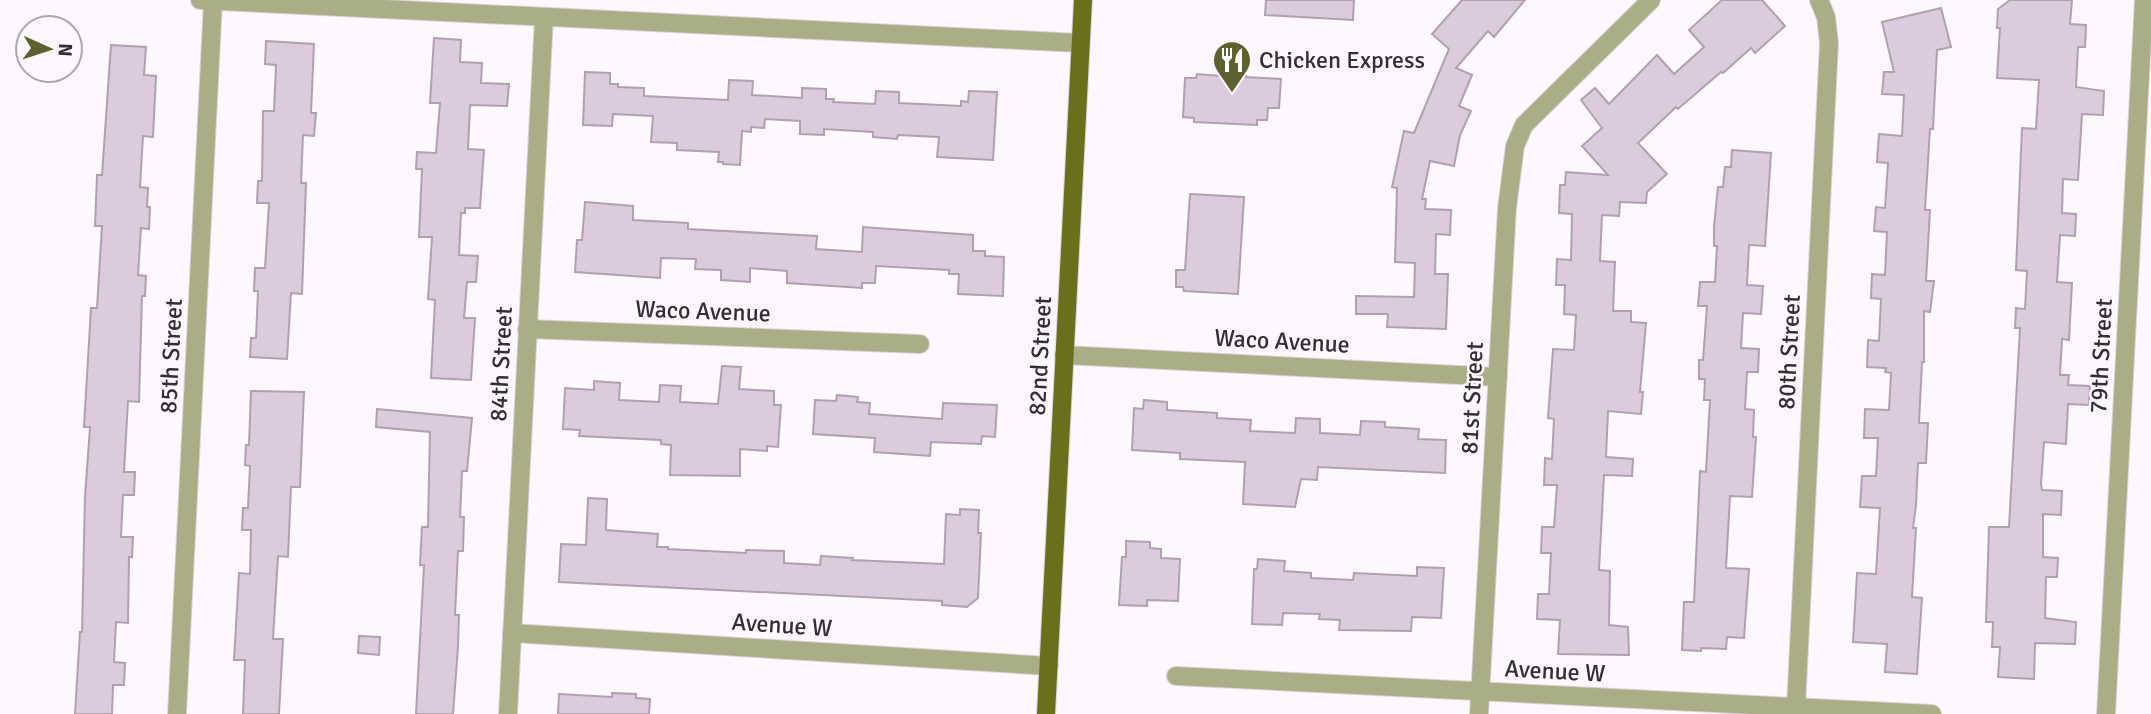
<svg xmlns="http://www.w3.org/2000/svg" width="2151" height="714" font-family="Signika,sans-serif">
	<style>
		.building { fill: #dbcbdc; stroke: #b0a0b0; stroke-width: 2 }
		.lines { fill: none; stroke-linecap: round; stroke-linejoin: round }
		.minor-casing { stroke: #dad3da; stroke-width: 20 }
		.major-casing { stroke: #dad3da; stroke-width: 20 }
		.minor { stroke: #aaae86; stroke-width: 18 }
		.major { stroke: #696f1b; stroke-width: 18 }
		.labels { text-anchor: middle; dominant-baseline: central; stroke-width: 5; stroke-linejoin: round; paint-order: stroke }
		.poi-label { font-size: 24px; fill: #342e34; stroke: #fef7fe; text-anchor: start }
		.street-label { font-size: 24px; fill: #342e34; stroke: #fef7fe }
	</style>
	<rect width="100%" height="100%" fill="#fef7fe"/>
	<g class="building">
		<polygon points="1266,0 1354,0 1353,20 1265,15"/>
		<polygon points="1462,0 1525,0 1494,37 1488,31 1456,68 1472,75 1459,106 1471,111 1460,135 1454,166 1430,161 1422,199 1426,199 1425,209 1451,210 1450,235 1436,234 1435,274 1448,274 1446,329 1387,327 1388,314 1356,314 1356,296 1414,297 1415,263 1395,262 1397,188 1392,187 1404,131 1414,133 1449,49 1432,34"/>
		<polygon points="1722,0 1762,0 1785,26 1755,53 1751,48 1723,73 1721,72 1678,109 1676,107 1638,143 1667,174 1647,192 1646,203 1620,202 1619,216 1602,215 1600,261 1615,262 1613,311 1631,311 1631,322 1646,323 1640,392 1643,392 1641,414 1608,411 1606,457 1633,459 1632,476 1604,475 1599,570 1610,571 1609,625 1628,627 1629,655 1558,654 1560,620 1537,619 1538,594 1549,594 1551,553 1541,553 1542,527 1554,527 1557,485 1544,485 1545,458 1552,459 1554,419 1548,418 1553,349 1574,350 1576,315 1564,314 1565,285 1556,285 1557,259 1571,260 1572,214 1559,213 1560,185 1565,185 1566,172 1608,175 1582,146 1602,128 1581,100 1595,88 1609,104 1657,55 1674,74 1704,47 1689,30"/>
		<polygon points="2010,0 2072,0 2070,24 2086,25 2085,47 2078,47 2076,87 2104,91 2103,115 2082,114 2078,180 2063,179 2062,213 2076,214 2075,236 2060,235 2057,282 2072,283 2069,340 2062,339 2060,375 2069,375 2068,385 2090,386 2089,405 2068,404 2066,444 2044,442 2041,484 2042,490 2062,491 2061,515 2043,514 2043,557 2058,558 2057,577 2046,577 2045,618 2076,622 2075,644 2035,643 2034,679 1998,677 2000,647 1992,647 1993,622 1986,622 1989,527 2009,527 2020,328 2015,328 2016,308 2025,309 2027,271 2016,270 2022,128 2036,129 2039,80 1997,78 2000,28 1997,28 1998,9"/>
		<polygon points="1941,8 1951,47 1937,50 1933,129 1930,129 1925,210 1930,210 1926,281 1934,281 1930,312 1924,311 1924,362 1922,362 1919,423 1928,423 1926,463 1918,463 1916,505 1913,528 1916,528 1912,597 1922,598 1917,674 1885,672 1887,644 1853,642 1857,573 1876,574 1880,508 1860,507 1862,476 1876,476 1878,438 1864,438 1865,409 1889,410 1891,373 1885,372 1886,368 1867,367 1868,340 1879,341 1881,299 1871,298 1872,274 1885,275 1887,232 1874,231 1876,207 1885,208 1888,163 1877,162 1879,134 1902,136 1904,95 1882,94 1884,72 1894,72 1882,22"/>
		<polygon points="434,38 461,40 460,62 482,63 481,83 509,84 507,106 470,105 468,149 484,150 480,208 465,208 465,213 461,213 459,255 478,256 476,282 467,282 464,318 475,318 471,380 431,378 435,300 428,299 432,237 419,237 422,169 416,169 417,152 436,153 440,103 430,103"/>
		<polygon points="266,41 314,44 311,113 316,113 314,136 303,135 301,183 306,183 302,294 291,293 287,359 250,357 251,338 256,338 258,291 254,291 255,268 265,268 269,203 257,203 258,181 262,181 263,111 274,111 276,65 265,64"/>
		<polygon points="111,45 146,47 144,75 156,76 153,137 143,136 140,187 148,188 147,207 150,207 149,229 141,228 138,275 146,276 145,296 142,296 139,402 128,401 124,472 135,472 134,495 123,495 121,537 133,537 132,557 129,557 128,623 116,622 114,662 125,663 124,685 113,685 112,714 75,714 80,632 82,632 85,497 90,427 84,427 91,308 97,308 102,226 95,226 97,175 102,175"/>
		<polygon points="1221,71 1246,72 1246,77 1281,79 1279,108 1268,108 1267,120 1257,120 1257,125 1194,122 1194,118 1183,117 1185,78 1196,78 1197,74 1221,76"/>
		<polygon points="585,72 610,73 610,84 618,84 618,87 644,88 644,96 728,100 729,80 753,81 752,95 802,98 802,88 826,89 826,99 834,99 833,102 875,104 876,91 899,92 899,103 961,106 961,101 968,102 969,91 997,92 993,160 937,157 939,137 898,135 897,139 873,137 873,132 824,129 824,135 800,134 800,121 765,119 764,128 751,127 751,132 742,131 740,165 723,164 723,162 718,162 719,152 677,150 677,143 651,142 653,116 613,114 612,126 583,125"/>
		<polygon points="1732,150 1771,153 1765,246 1749,245 1747,285 1763,286 1761,314 1743,313 1741,348 1759,349 1758,372 1747,372 1745,409 1754,410 1753,437 1756,437 1752,497 1730,496 1726,568 1749,569 1744,638 1727,637 1726,649 1701,648 1701,651 1682,650 1684,602 1694,602 1700,471 1706,472 1710,400 1704,400 1705,379 1699,379 1699,360 1703,360 1707,306 1698,306 1700,282 1715,282 1717,246 1714,246 1714,226 1718,187 1723,187 1725,167 1731,167"/>
		<polygon points="1190,194 1244,197 1238,294 1184,291 1183,287 1176,287 1176,270 1185,270"/>
		<polygon points="585,202 633,206 633,220 688,223 688,229 817,236 816,249 862,252 863,227 973,235 973,251 985,251 985,256 1004,257 1003,296 958,294 959,274 949,274 949,270 876,266 875,283 862,283 862,288 787,283 787,271 750,268 750,282 721,280 721,270 695,269 696,259 661,258 660,278 575,272 577,240 582,240"/>
		<polygon points="722,366 741,367 739,389 774,391 774,405 781,405 778,447 767,446 767,451 740,449 740,476 670,475 671,445 661,444 661,440 579,436 580,430 563,429 565,388 594,390 594,381 620,383 619,400 659,402 660,385 681,386 680,402 718,404"/>
		<polygon points="251,391 304,392 300,487 291,487 288,557 278,556 273,639 283,639 279,714 243,714 245,660 234,660 239,573 250,574 251,530 242,530 243,508 248,508 250,466 245,465 246,445 249,445"/>
		<polygon points="837,395 858,397 857,402 870,403 869,414 942,419 943,403 997,405 995,437 982,436 981,444 931,442 930,456 874,452 875,438 813,434 815,400 836,401"/>
		<polygon points="1144,400 1167,402 1167,410 1217,413 1217,418 1251,420 1250,431 1295,433 1296,418 1320,419 1320,433 1360,435 1361,421 1385,422 1385,427 1419,429 1418,439 1446,440 1445,473 1318,467 1317,480 1301,479 1295,507 1243,504 1245,462 1180,459 1180,453 1132,450 1134,408 1143,409"/>
		<polygon points="377,409 472,418 467,471 462,471 460,517 464,517 463,551 458,551 455,615 459,615 458,647 453,714 416,714 424,565 420,565 422,527 428,527 430,432 376,427"/>
		<polygon points="588,498 607,499 606,530 658,534 657,547 668,547 668,549 746,553 746,550 784,551 784,563 820,565 821,556 853,558 852,560 944,564 946,514 960,515 960,509 979,510 978,533 981,533 978,598 967,607 942,605 942,601 559,582 561,544 586,545"/>
		<polygon points="1126,541 1150,542 1150,548 1161,549 1161,558 1180,559 1178,601 1147,600 1147,606 1119,605 1122,557 1126,557"/>
		<polygon points="1258,559 1285,561 1284,571 1311,573 1311,578 1353,580 1354,573 1417,576 1417,567 1444,568 1441,618 1412,617 1411,631 1339,630 1340,620 1319,619 1320,614 1283,613 1282,625 1252,624 1254,569 1257,569"/>
		<polygon points="359,636 380,637 379,655 358,653"/>
		<polygon points="612,693 636,694 636,698 650,699 649,714 558,714 559,694 612,697"/>
	</g>
	<g class="lines">
		<defs>
			<g id="minor">
				<polyline points="200,0 1080,43"/>
				<polyline points="527,329 920,344"/>
				<polyline points="1064,355 1498,377"/>
				<polyline points="512,633 1049,666"/>
				<polyline points="1176,676 1932,714"/>
				<polyline points="1796,707 1829,43 1826,17 1819,0"/>
				<polyline points="177,714 213,1"/>
				<polyline points="508,714 544,17"/>
				<polyline points="1479,714 1507,208 1515,146 1524,125 1651,0"/>
				<polyline points="2106,714 2144,0"/>
			</g>
			<polyline id="major" points="1046,714 1083,0"/>
		</defs>
		<use href="#minor" class="minor-casing"/>
		<use href="#major" class="major-casing"/>
		<use href="#minor" class="minor"/>
		<use href="#major" class="major"/>
	</g>
	<defs>
		<symbol id="restaurant-pin" viewBox="-11 -11 22 30"><path d="M0 17L-7.5 6A9.5 9.5 0 1 1 7.5 6Z" fill="#5d612f" stroke="#fef7fe"/><path d="M-5-6h1v4h1v-4h1v4h1v-4h1v5L-1.5 .5V6h-2V.5L-5-1ZM5-6V6H3V1.5H1.5Q1.5-4 5-6Z" fill="#fff"/></symbol>
	</defs>
	<g fill-rule="evenodd">
		<use href="#restaurant-pin" x="1210" y="38" width="44" height="60"/>
	</g>
	<g class="labels">
		<g class="poi-label">
			<text x="1259" y="60">Chicken Express</text>
		</g>
		<g class="street-label">
			<text transform="translate(703 311) rotate(2)">Waco Avenue</text>
			<text transform="translate(1282 341) rotate(3)">Waco Avenue</text>
			<text transform="translate(1789 352) rotate(-87)">80th Street</text>
			<text transform="translate(171 356) rotate(-87)">85th Street</text>
			<text transform="translate(1040 356) rotate(-87)">82nd Street</text>
			<text transform="translate(2101 356) rotate(-87)">79th Street</text>
			<text transform="translate(501 364) rotate(-87)">84th Street</text>
			<text transform="translate(1472 398) rotate(-87)">81st Street</text>
			<text transform="translate(782 625) rotate(4)">Avenue W</text>
			<text transform="translate(1555 671) rotate(3)">Avenue W</text>
		</g>
	</g>
	<g transform="translate(49 49) rotate(93)"><circle r="33" fill="#fef7fe" stroke="#ada7ad" stroke-width="2"/>
	<path d="M0-5L12 26L0 18L-12 26Z" fill="#5d612f"/>
	<text y="-10" font-size="19" font-weight="bold" text-anchor="middle" fill="#342e34">N</text>
	</g>
</svg>
